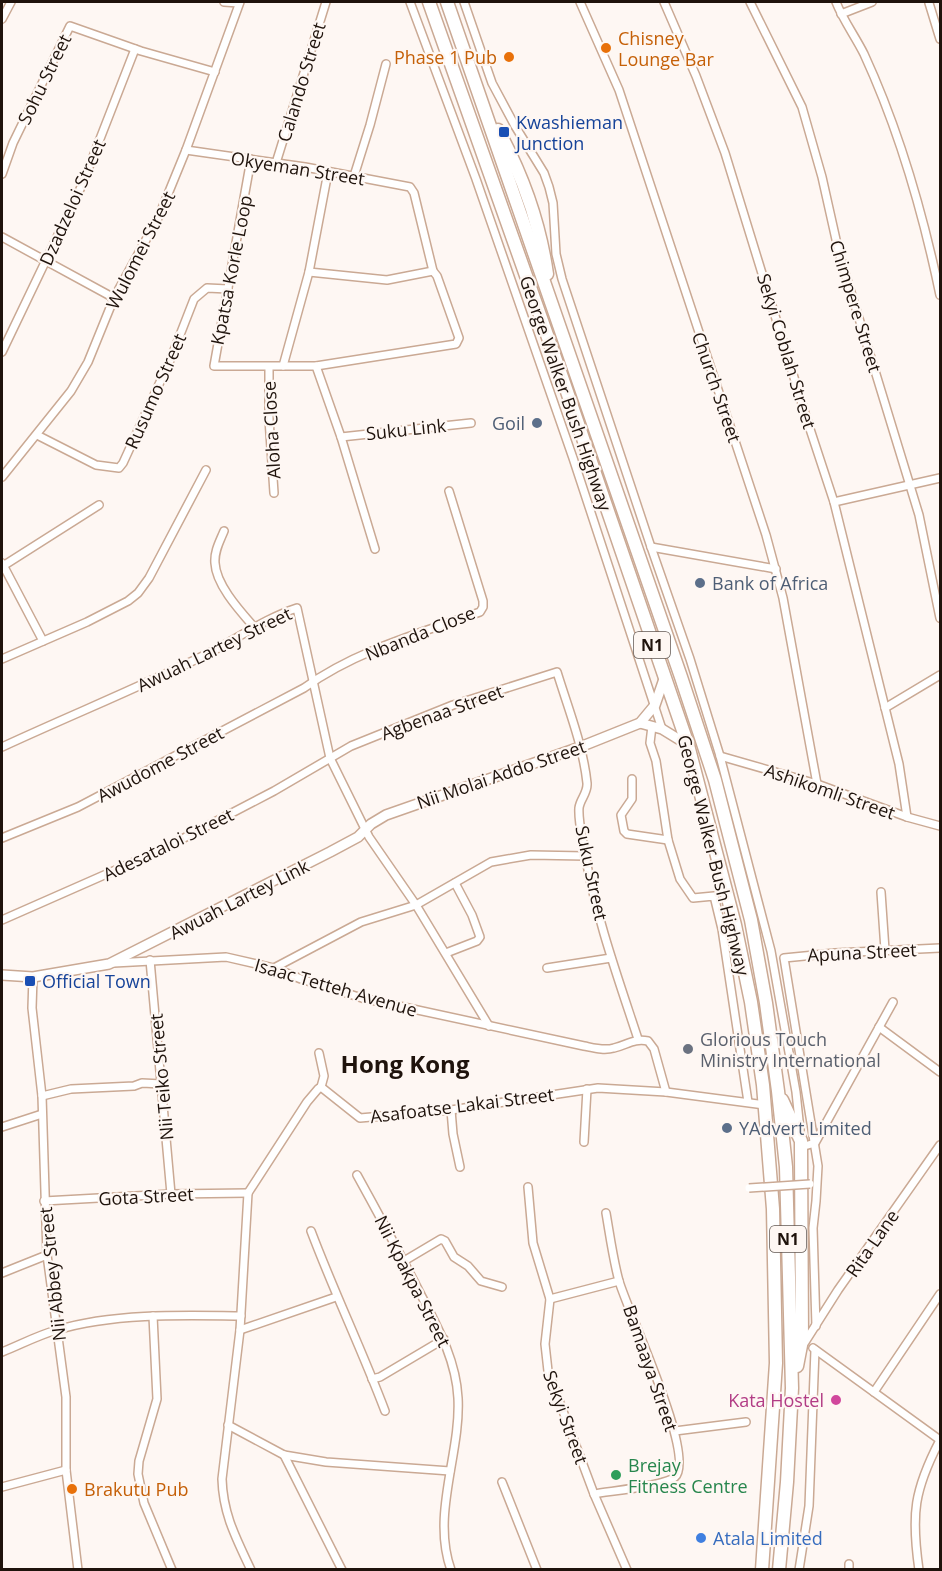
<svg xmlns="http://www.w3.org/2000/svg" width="942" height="1571" font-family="'Open Sans',sans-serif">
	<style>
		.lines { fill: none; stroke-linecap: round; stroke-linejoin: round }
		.street-casing { stroke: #caa994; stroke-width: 10 }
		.secondary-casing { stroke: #caa994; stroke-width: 12 }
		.highway-casing { stroke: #caa994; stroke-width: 15 }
		.street { stroke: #fff; stroke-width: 7 }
		.secondary { stroke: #fff; stroke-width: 9 }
		.highway { stroke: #fff; stroke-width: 12 }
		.street-bridge-casing { stroke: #caa994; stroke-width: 10; stroke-linecap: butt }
		.street-bridge { stroke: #fff; stroke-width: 7 }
		.food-dot { fill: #e8710a; stroke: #fef7f3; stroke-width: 2 }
		.transit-dot { fill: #1a4fb4; stroke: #fef7f3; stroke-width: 2 }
		.service-dot { fill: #5c6f8a; stroke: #fef7f3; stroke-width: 2 }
		.worship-dot { fill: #6b7280; stroke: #fef7f3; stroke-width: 2 }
		.hotel-dot { fill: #d1479c; stroke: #fef7f3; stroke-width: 2 }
		.leisure-dot { fill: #2e9e5b; stroke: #fef7f3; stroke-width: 2 }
		.shop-dot { fill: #3f7fe0; stroke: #fef7f3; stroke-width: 2 }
		.labels { text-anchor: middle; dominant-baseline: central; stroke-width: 4.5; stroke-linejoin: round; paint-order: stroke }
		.shield { fill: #fef7f3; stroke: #625751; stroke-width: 1.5 }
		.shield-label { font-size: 16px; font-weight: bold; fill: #1f130c }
		.food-label { font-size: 18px; fill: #c56008; stroke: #fef7f3; text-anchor: start }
		.street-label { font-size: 18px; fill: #1f130c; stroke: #fef7f3 }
		.transit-label { font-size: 18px; fill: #164399; stroke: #fef7f3; text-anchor: start }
		.service-label { font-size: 18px; fill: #4e5e75; stroke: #fef7f3; text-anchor: start }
		.worship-label { font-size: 18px; fill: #5b616d; stroke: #fef7f3; text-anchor: start }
		.hotel-label { font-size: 18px; fill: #b23c85; stroke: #fef7f3; text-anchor: end }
		.leisure-label { font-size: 18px; fill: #27864d; stroke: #fef7f3; text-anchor: start }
		.shop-label { font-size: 18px; fill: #366cbe; stroke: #fef7f3; text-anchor: start }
		.district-label { font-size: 24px; font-weight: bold; fill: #1f130c; stroke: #fef7f3 }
	</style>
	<rect width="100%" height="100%" fill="#fef7f3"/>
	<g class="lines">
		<defs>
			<g id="street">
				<polyline points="224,2 239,3"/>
				<polyline points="410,2 476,179 573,458 662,729"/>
				<polyline points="464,2 492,83 515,126 544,173 549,187 553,203 556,254 562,279 651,547 690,659 720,756 771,951 796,1092 800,1130"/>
				<polyline points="580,2 619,90 766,535 783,598 817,784"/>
				<polyline points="664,2 696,76 725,153 808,423 834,502 899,764 907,817"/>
				<polyline points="750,2 802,107 822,177 839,253 919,515 940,618"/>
				<path d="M836 2C843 20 855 36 864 54 899 130 923 213 940 295"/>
				<polyline points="929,3 940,39"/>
				<polyline points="841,14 872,2"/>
				<polyline points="2,19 11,2"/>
				<polyline points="186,150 305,167 410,187 414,193 433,271 437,276 459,338 456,344 316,366 214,366 251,159"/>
				<polyline points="276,163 326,2"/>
				<polyline points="2,174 13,143 70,26 141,51 215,72"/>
				<polyline points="354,176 370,125 386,64"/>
				<polyline points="2,237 114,298"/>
				<polyline points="309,272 387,280 433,271"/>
				<polyline points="2,352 82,185 135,49"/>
				<polyline points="283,366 309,272 328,172"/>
				<polyline points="316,366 341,437 375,549"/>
				<polyline points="269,367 269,419 274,493"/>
				<polyline points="37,435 96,465 119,468 123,463 171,358 194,299 207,288 228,289"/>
				<polyline points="341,437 471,423"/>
				<polyline points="2,477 71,391 88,362 114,298 159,216 186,150 240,2"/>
				<polyline points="834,502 940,478"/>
				<path d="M224 531C220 541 214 551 215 563 216 585 240 611 254 627"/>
				<polyline points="651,547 776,569"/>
				<polyline points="2,563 43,641"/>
				<polyline points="3,566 99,505"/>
				<polyline points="2,659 87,622 128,601 138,593 149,578 206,470"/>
				<polyline points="885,708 940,675"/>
				<polyline points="652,726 650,743 656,761 668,840 680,879 693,898 714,896 722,929 748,1102"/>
				<path d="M2 747C71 715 143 686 211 652 240 637 266 618 297 608L330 758 369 837 416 905 489 1026"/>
				<polyline points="720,756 817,784 907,817 940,826"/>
				<polyline points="632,779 632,799 621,815 624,831 627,834 668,840"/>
				<path d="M2 838 78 807 304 688C355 651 420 633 480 612L483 607V601L449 491"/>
				<polyline points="881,892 885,950"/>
				<path d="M2 920 161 850 274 791 351 746 453 705 557 672C568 708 583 745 587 783 588 793 580 799 579 808 578 822 583 840 585 854 596 917 618 978 638 1039"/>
				<polyline points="446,953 477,941 480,937 472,915 455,883"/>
				<polyline points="150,960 171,1194"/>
				<path d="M114 963 226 957 274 968 301 979 362 998 584 1046C594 1048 604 1051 614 1048 627 1045 634 1038 648 1041L654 1049 666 1092"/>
				<polyline points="274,968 361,922 416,905 491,862 531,855 585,856"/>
				<polyline points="547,968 611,958"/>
				<polyline points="33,977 32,1008 42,1096 47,1255 66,1397 66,1470 78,1570"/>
				<polyline points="879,1027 940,1072"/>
				<polyline points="319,1053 324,1076 321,1087"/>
				<polyline points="321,1087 360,1118 451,1110 598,1088 666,1092 765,1105"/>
				<polyline points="42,1096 71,1089 134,1086 142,1083 162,1084"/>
				<polyline points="451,1110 453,1134 460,1167"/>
				<polyline points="2,1127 42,1114"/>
				<polyline points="584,1142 587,1089"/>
				<polyline points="801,1147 815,1143 893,1002"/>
				<path d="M357 1175C378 1213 399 1252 419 1291 437 1326 456 1359 458 1398 461 1454 431 1514 451 1570"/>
				<polyline points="528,1187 533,1243 550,1299 545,1344 548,1371 594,1494 627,1570"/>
				<polyline points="44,1201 171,1194 248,1193"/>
				<path d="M311 1231C334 1292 362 1350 385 1411"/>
				<polyline points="404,1261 441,1239 445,1241 454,1257 468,1266 481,1281 502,1287"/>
				<polyline points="2,1273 47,1255"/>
				<polyline points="550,1299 619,1281"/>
				<polyline points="153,1316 157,1399 139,1461 138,1474 144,1503 172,1570"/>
				<polyline points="816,1326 813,1228 816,1201 818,1166 784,958 835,953 940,948"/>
				<polyline points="240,1330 336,1297"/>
				<polyline points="805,1342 838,1290 940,1145"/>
				<polyline points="813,1348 940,1440"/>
				<path d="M2 1352C20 1345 38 1335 57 1330 112 1313 184 1315 241 1316"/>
				<polyline points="372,1379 380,1377 444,1339"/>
				<polyline points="874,1392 940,1294"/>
				<polyline points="228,1425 284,1455 326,1462 450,1471"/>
				<polyline points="675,1431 746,1422"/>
				<polyline points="284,1455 342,1570"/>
				<polyline points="502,1482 537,1570"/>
				<polyline points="2,1487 66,1470"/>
				<path d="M594 1494C610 1491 665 1486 675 1477 697 1457 627 1310 619 1281 613 1259 610 1236 606 1213"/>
				<path d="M251 1570C236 1538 223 1514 222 1479L240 1330 248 1193 307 1102 318 1089 321 1087"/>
				<polyline points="799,1570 809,1506 815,1350"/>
				<polyline points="849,1570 849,1564"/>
				<path d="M919 1570C911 1514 914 1490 940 1440"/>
			</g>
			<g id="secondary">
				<polyline points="640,723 662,729 688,745"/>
				<polyline points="2,975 33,977 109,964 330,852 358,837 371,824 386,815 580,747 640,723 655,705 664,679"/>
			</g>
			<g id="highway">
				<polyline points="429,2 563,380 688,745 735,925 751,1002 763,1085 773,1209 776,1363 762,1570"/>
				<polyline points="447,2 681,677 715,780 751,920 766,1003 778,1091 786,1167 792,1388 787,1482 779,1570"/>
				<path d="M498 130C522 174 540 225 547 274"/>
				<polyline points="782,1100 801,1141 801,1147 802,1340 797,1366"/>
			</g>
		</defs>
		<use href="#street" class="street-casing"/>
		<use href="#secondary" class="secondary-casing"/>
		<use href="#highway" class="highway-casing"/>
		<use href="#street" class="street"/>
		<use href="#secondary" class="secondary"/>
		<use href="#highway" class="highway"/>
		<defs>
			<polyline id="street-bridge" points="749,1188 810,1184"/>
		</defs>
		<use href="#street-bridge" class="street-bridge-casing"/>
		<use href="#street-bridge" class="street-bridge"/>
	</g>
	<g class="food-dot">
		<circle cx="606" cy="48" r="6"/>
		<circle cx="509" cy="57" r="6"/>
		<circle cx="72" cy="1489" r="6"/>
	</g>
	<g class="transit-dot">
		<rect x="498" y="126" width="12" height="12" rx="3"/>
		<rect x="24" y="975" width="12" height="12" rx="3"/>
	</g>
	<g class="service-dot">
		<circle cx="537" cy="423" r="6"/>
		<circle cx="700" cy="583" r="6"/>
		<circle cx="727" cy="1128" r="6"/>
	</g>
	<circle class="worship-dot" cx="688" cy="1049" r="6"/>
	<circle class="hotel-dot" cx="836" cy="1400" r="6"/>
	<circle class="leisure-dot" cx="616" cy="1475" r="6"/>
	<circle class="shop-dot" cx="701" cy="1538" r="6"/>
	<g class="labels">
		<g class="shield">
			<rect x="634" y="632" width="36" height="26" rx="4.5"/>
			<rect x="770" y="1226" width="36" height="26" rx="4.5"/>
		</g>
		<g class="shield-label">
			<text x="652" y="645">N1</text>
			<text x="788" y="1239">N1</text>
		</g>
		<g class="food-label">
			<text x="618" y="38">Chisney<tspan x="618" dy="21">Lounge Bar</tspan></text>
			<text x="497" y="57" text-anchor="end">Phase 1 Pub</text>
			<text x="84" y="1489">Brakutu Pub</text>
		</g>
		<g class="street-label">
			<text transform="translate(44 79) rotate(-64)">Sohu Street</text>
			<text transform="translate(301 82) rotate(-73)">Calando Street</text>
			<text transform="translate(298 168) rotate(9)">Okyeman Street</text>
			<text transform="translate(72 202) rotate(-66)">Dzadzeloi Street</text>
			<text transform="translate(140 250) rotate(-63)">Wulomei Street</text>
			<text transform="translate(231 270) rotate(-79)">Kpatsa Korle Loop</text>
			<text transform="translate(856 306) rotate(73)">Chimpere Street</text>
			<text transform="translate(787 351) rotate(73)">Sekyi Coblah Street</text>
			<text transform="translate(717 387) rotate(71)">Church Street</text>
			<text transform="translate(155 391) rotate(-66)">Rusumo Street</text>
			<text transform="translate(566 393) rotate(71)">George Walker Bush Highway</text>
			<text transform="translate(406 429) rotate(-6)">Suku Link</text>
			<text transform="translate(271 430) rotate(-93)">Aloha Close</text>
			<text transform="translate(420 633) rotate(-22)">Nbanda Close</text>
			<text transform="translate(214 649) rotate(-26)">Awuah Lartey Street</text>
			<text transform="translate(442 712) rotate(-20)">Agbenaa Street</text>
			<text transform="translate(160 764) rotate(-28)">Awudome Street</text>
			<text transform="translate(501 774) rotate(-19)">Nii Molai Addo Street</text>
			<text transform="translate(830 791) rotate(19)">Ashikomli Street</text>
			<text transform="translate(168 844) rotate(-26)">Adesataloi Street</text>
			<text transform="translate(714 855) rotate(76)">George Walker Bush Highway</text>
			<text transform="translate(592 873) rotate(78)">Suku Street</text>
			<text transform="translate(239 899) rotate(-27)">Awuah Lartey Link</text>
			<text transform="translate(862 952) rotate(-3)">Apuna Street</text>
			<text transform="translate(336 987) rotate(16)">Isaac Tetteh Avenue</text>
			<text transform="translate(161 1077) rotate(-95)">Nii Teiko Street</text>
			<text transform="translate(462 1105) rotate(-7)">Asafoatse Lakai Street</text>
			<text transform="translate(146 1196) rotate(-3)">Gota Street</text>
			<text transform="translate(872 1243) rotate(-55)">Rita Lane</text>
			<text transform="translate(52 1274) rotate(-96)">Nii Abbey Street</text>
			<text transform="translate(413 1281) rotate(63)">Nii Kpakpa Street</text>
			<text transform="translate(651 1368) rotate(71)">Bamaaya Street</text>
			<text transform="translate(566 1417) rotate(70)">Sekyi Street</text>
		</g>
		<g class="transit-label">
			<text x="516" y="122">Kwashieman<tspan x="516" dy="21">Junction</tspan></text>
			<text x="42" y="981">Official Town</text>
		</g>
		<g class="service-label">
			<text x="525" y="423" text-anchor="end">Goil</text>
			<text x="712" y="583">Bank of Africa</text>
			<text x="739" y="1128">YAdvert Limited</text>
		</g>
		<g class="worship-label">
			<text x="700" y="1039">Glorious Touch<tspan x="700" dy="21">Ministry International</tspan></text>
		</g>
		<g class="hotel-label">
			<text x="824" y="1400">Kata Hostel</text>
		</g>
		<g class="leisure-label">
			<text x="628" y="1465">Brejay<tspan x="628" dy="21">Fitness Centre</tspan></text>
		</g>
		<g class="shop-label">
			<text x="713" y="1538">Atala Limited</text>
		</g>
		<g class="district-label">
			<text x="405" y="1063">Hong Kong</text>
		</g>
	</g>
	<rect width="942" height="1571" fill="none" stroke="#1f130c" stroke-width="6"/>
</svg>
